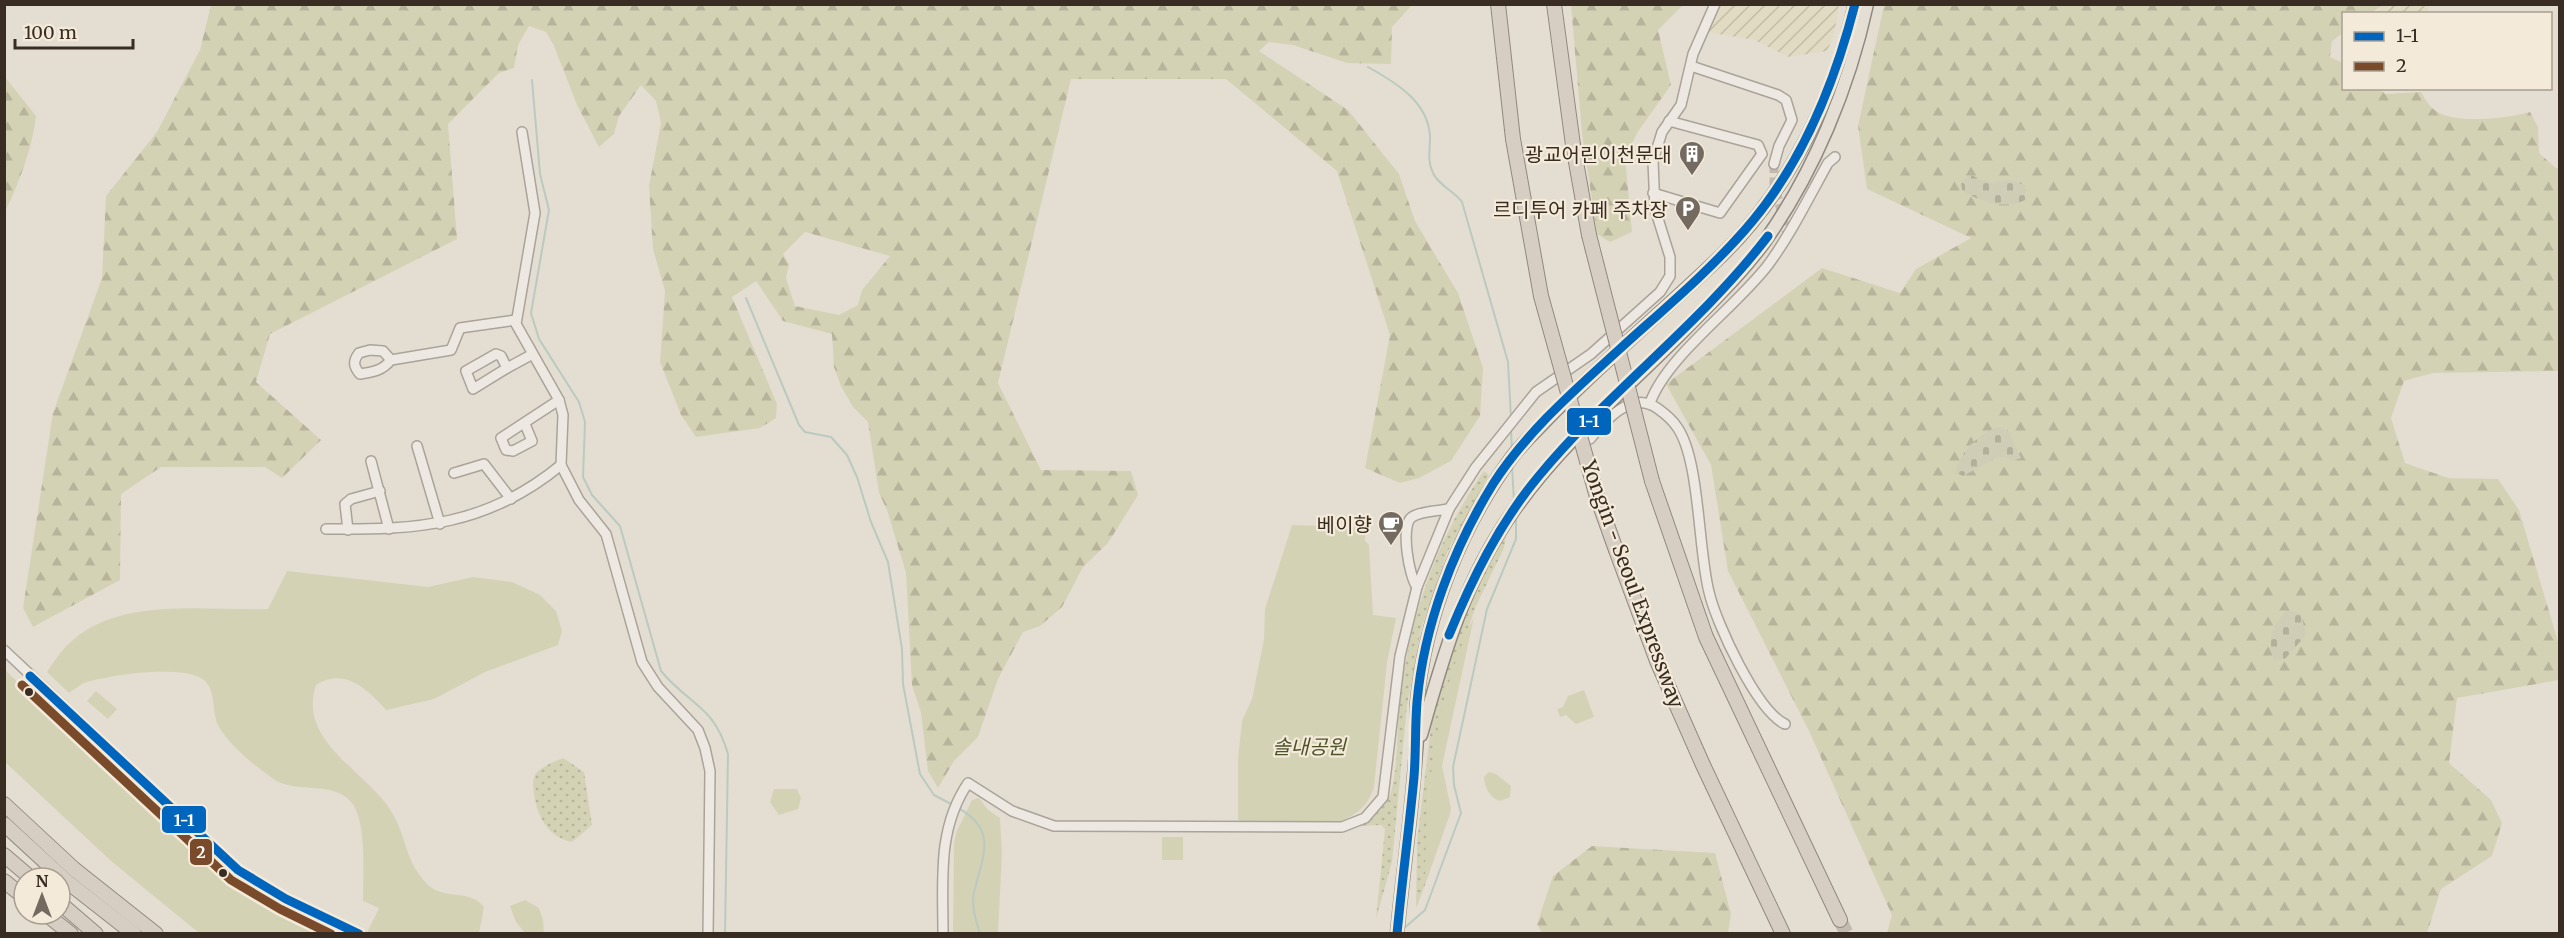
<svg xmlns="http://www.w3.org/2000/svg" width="2564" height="938" font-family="Merriweather,'Noto Sans KR',serif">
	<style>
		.farmland { fill: url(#farmland-furrows) }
		.grass { fill: url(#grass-dots) }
		.forest { fill: url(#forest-firs); fill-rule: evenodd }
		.cemetery { fill: url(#cemetery-stones) }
		.park { fill: #d4d2b5 }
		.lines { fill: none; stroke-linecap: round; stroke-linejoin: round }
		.stream { stroke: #bbcac0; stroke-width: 2 }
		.minor-tunnel { stroke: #c2baaf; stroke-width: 9; stroke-dasharray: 9 4.5; stroke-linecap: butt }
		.highway-tunnel { stroke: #c2baaf; stroke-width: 14; stroke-dasharray: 14 7; stroke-linecap: butt }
		.minor-casing { stroke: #aaa39a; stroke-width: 12 }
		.major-casing { stroke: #908981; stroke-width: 15 }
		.highway-casing { stroke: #908981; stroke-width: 16 }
		.minor { stroke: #ede9e2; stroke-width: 9 }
		.major { stroke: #e4ded5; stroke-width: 12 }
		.highway { stroke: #d7cec3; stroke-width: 14 }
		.highway-bridge-casing { stroke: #908981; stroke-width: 16; stroke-linecap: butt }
		.highway-bridge { stroke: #d7cec3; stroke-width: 14 }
		.bus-1-casing { stroke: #f4ead9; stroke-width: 14 }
		.bus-2-casing { stroke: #f4ead9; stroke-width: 14 }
		.bus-1 { stroke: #0065bd; stroke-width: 9 }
		.bus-2 { stroke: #7a4b2a; stroke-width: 9 }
		.bus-dot { fill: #392c22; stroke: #f4ead9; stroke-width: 2 }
		.labels { text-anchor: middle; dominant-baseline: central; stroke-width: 4.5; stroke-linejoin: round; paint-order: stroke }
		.poi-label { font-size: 20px; fill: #392c22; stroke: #f4ead9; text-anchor: end }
		.street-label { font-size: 20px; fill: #392c22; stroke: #f4ead9 }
		.park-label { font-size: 20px; font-style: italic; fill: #4c542a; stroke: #f4ead9 }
		.line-badge { stroke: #f4ead9; stroke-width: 2 }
		.badge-label { font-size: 16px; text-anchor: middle; font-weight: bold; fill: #fff }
	</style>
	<defs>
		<pattern id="farmland-furrows" width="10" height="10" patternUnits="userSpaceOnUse" patternTransform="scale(1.5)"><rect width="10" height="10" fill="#e2dbc4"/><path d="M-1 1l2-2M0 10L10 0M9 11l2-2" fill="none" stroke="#c3bca8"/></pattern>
		<pattern id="grass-dots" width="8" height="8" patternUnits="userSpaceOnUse" patternTransform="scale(1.5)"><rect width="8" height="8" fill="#d4d2b5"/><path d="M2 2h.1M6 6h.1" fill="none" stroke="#b7b49b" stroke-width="1.8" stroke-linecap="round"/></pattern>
		<pattern id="forest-firs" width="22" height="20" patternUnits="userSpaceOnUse" patternTransform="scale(1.5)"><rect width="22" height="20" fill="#d4d2b5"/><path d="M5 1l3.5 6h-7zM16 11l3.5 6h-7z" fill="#b7b49b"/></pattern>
		<pattern id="cemetery-stones" width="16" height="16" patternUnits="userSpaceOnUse" patternTransform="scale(1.5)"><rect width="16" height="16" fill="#cfcdb5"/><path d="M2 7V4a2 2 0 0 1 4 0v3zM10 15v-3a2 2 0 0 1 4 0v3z" fill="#b2b09b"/></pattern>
	</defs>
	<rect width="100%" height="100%" fill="#e4ded2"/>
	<g class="farmland">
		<polygon points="1719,5 1839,5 1834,35 1827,51 1789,57 1754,40 1707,32"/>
		<polygon points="2383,5 2429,5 2427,13 2376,14"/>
	</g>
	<g class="grass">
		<path d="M1484 471 1489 475 1448 551 1421 629 1407 706 1392 862 1376 919 1385 829 1381 825 1358 826C1371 818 1384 810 1390 795 1399 768 1396 728 1400 700 1410 616 1436 540 1484 471Z"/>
		<polygon points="1507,532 1504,548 1476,606 1446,693 1429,789 1425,885 1416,908 1417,842 1433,709 1455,634 1488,562"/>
		<path d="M563 758 584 772 592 825 572 842C548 837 537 816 534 794 533 788 532 781 535 775 539 768 555 761 563 758Z"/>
	</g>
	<g class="forest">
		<path d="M211 5H1412L1392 27 1391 64 1347 63 1293 45 1269 42 1259 51 1348 110 1399 174 1415 221 1458 293 1483 368 1480 416 1451 461 1419 478 1400 483 1365 468 1390 335 1337 171 1226 79H1071L998 383 1041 470 1131 471 1138 495 1108 543 1083 567 1062 607 1040 626 1023 632 998 679 978 737 954 761 938 788 928 771 921 713 912 685 906 573 887 510 879 493 868 422 853 407 841 386 834 367 832 334 783 321 756 281 732 297 777 404 776 418 760 428 696 437 681 415 660 362 665 291 653 249 649 186 661 123 656 101 641 85 619 116 614 134 599 147 577 105 554 46 546 32 529 26 518 45 514 68 499 73 448 124 457 239 270 334 256 382 321 440 282 478 265 467H161L121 494 120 580 33 627 23 608 53 413 102 278 106 196 157 132 200 50ZM805 232 890 256 862 290 858 305 839 315 795 306 786 278 789 264 783 254Z"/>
		<polygon points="1571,5 1683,5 1658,30 1671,85 1637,133 1625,157 1632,232 1610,242 1597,234 1582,133"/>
		<path d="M1884 5H2383L2371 13 2344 14 2343 33 2332 41 2330 57 2343 63 2344 88 2380 89 2385 94 2421 92C2424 97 2428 104 2432 108 2451 126 2507 118 2530 112L2538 127 2539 153 2556 168H2559V371L2433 373 2404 381 2391 418 2405 463 2448 478 2498 479 2519 510 2559 645V680L2457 698 2449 763 2491 800 2502 823 2492 856 2441 889 2427 933H1887L1892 915 1809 731 1728 571 1711 465 1666 384 1822 268 1900 293 1916 269 1971 238 1867 189 1858 126Z"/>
		<path d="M5 77 36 116C32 150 19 182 5 212Z"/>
		<polygon points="1592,846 1715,853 1731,914 1728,933 1542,933 1537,924 1553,876"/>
	</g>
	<g class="cemetery">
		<path d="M1971 175 1989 183 2009 180 2025 185V200C2006 210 1979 202 1962 190L1961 182Z"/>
		<path d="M1998 427 2008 430 2021 458 2012 461 2004 457H1998L1963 476 1956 473C1957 454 1981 432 1998 427Z"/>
		<path d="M2288 609 2301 614 2306 635 2285 659 2274 660C2265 642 2274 622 2288 609Z"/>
	</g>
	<g class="park">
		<path d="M1292 525 1365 527V541L1369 545 1373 615 1396 618 1387 663 1374 787C1368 806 1357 815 1338 822L1254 824 1238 820V759L1242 721 1252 699 1264 639 1265 609Z"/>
		<path d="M287 571 428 587 473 577 512 582 540 595 556 611 562 631 558 645 485 672 434 699 386 710C367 689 344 667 316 685 297 742 367 771 391 811 407 836 404 860 427 884 444 901 469 888 484 907L479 933H367L379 908 363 901C363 876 367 823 352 803 334 780 297 794 275 780 256 767 231 747 219 727 211 714 217 691 204 680 184 664 108 675 84 683 79 685 74 690 69 693L47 672C55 660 62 649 73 640 122 597 206 611 268 609Z"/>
		<path d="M1474 617 1442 766 1451 808 1450 814 1425 885C1425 795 1434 699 1474 617Z"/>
		<polygon points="4,669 230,883 321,933 199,933 111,861 5,762"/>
		<polygon points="1584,690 1594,717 1576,724 1566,715 1560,717 1557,709 1563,707 1568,696"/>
		<polygon points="96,691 117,709 108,719 87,701"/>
		<path d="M1489 772 1496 774 1511 786 1510 797 1500 801C1490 798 1484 787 1484 777Z"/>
		<polygon points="774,789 797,789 801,798 798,809 779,815 770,802"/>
		<polygon points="979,798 988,810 1000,818 1002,853 998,933 953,933 954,844 956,833 972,800"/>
		<rect x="1162" y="837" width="21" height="23"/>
		<polygon points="525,900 539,908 543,920 544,933 524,932 516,922 510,906"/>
	</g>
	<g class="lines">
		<g class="stream">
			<path d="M1368 67C1395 82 1429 102 1430 137 1430 150 1427 161 1433 173 1438 185 1454 191 1462 202L1508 362 1511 418"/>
			<path d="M532 80 540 174 549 210 531 313 539 339 579 402 585 422 583 477 592 495 620 526 661 671C690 706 714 705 728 754L725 934"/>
			<polyline points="746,298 799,425 805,432 831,437 847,455 857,477 871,522 888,562 902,649 903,684 920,774 934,795 953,805"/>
			<polyline points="1511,430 1512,451"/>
			<polyline points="1512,466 1514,502"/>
			<path d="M958 808C999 830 982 857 974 893 971 906 976 920 980 934"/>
			<polyline points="1402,930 1425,910 1461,813 1454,785 1453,767 1487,609 1516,539 1516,516"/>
		</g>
		<polyline class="minor-tunnel" points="1774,164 1774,183 1787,234"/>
		<polyline class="highway-tunnel" points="1840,920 1847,934"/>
		<defs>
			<g id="minor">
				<polyline points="1691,66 1778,95 1786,100 1792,120 1779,146 1774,164"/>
				<polyline points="522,132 535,213 516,324 559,400 563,415 561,465 579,500 606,534 642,662 658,687 698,730 705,748 710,771 708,934"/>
				<polyline points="1653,193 1720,213 1762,154 1758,145 1669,121"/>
				<polygon points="496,354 501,356 507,368 473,389 466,371"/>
				<path d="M391 360C382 371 373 372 360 374 353 366 353 361 359 353L370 350 383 351 391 360 451 350 460 328 516 320"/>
				<polyline points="507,368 531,355"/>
				<path d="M1650 403C1667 356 1735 308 1768 265 1791 234 1809 197 1828 163L1835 157"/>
				<polyline points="525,424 532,441 513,451 506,450 501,438 559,400"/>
				<path d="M1590 439C1605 421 1631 390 1657 408 1664 413 1672 419 1677 427 1700 459 1698 550 1709 592 1716 623 1757 711 1785 724"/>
				<polyline points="417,446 440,524"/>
				<polyline points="371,461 389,529"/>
				<polyline points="454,473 484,464 511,499"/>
				<path d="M326 529C418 530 487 526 561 465"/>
				<polyline points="348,530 345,504 351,499 380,491"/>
				<path d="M1417 587C1409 577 1400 525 1412 517 1421 511 1438 511 1449 509"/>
				<polyline points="4,650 238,870 286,899 360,934"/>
				<path d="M943 934C943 880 937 829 968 783L1012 811 1054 826 1342 827 1365 818 1383 797 1400 656 1417 587 1449 509 1476 467 1536 392 1591 354 1660 292 1670 276V257L1655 209 1653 161 1662 132 1681 105 1693 54 1715 4"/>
			</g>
			<g id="major">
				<path d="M1421 735C1444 653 1464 581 1514 510 1564 439 1632 384 1692 322 1717 297 1744 270 1765 241 1814 172 1849 87 1867 4"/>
				<path d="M1397 934C1403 872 1412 812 1416 751 1418 734 1416 718 1417 702 1425 617 1461 526 1512 457 1525 440 1542 425 1556 410 1609 356 1668 307 1722 255 1789 190 1835 94 1855 4"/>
			</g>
			<g id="highway">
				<polyline points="1498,4 1513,139 1541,296"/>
				<polyline points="1554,4 1573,145 1589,235"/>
				<polyline points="1652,481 1706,637 1840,920"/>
				<polyline points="1616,550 1657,661 1703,765 1783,934"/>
				<polyline points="4,804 74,869 156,934"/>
				<polyline points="4,824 65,880 134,934"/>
				<polyline points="4,855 31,878"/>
				<polyline points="4,881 24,897"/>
				<polyline points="60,903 96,934"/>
				<polyline points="46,914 71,934"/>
			</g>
		</defs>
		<use href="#minor" class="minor-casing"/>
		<use href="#major" class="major-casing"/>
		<use href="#highway" class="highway-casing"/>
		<use href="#minor" class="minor"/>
		<use href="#major" class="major"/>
		<use href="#highway" class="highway"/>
		<defs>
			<g id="highway-bridge">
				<polyline points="1589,235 1652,481"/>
				<polyline points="1541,296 1597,497 1616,550"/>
			</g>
		</defs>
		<use href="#highway-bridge" class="highway-bridge-casing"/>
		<use href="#highway-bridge" class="highway-bridge"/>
		<defs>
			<g id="bus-1">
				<path d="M1449 635C1472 579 1499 524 1538 477 1609 391 1700 325 1768 236"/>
				<polyline points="30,676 238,870 286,899 359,934"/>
				<path d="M1397 934C1402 881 1409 830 1414 777 1416 752 1415 727 1417 702 1424 625 1453 549 1493 484 1527 431 1577 388 1623 346 1664 309 1707 273 1744 231 1801 167 1834 86 1855 4"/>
			</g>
			<polyline id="bus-2" points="22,685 231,880 280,909 331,934"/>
		</defs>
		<use href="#bus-1" class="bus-1-casing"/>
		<use href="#bus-2" class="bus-2-casing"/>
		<use href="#bus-1" class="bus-1"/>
		<use href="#bus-2" class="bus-2"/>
	</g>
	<defs>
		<symbol id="building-pin" viewBox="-11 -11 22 30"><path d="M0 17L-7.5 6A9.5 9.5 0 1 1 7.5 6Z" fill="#756a60" stroke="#f4ead9"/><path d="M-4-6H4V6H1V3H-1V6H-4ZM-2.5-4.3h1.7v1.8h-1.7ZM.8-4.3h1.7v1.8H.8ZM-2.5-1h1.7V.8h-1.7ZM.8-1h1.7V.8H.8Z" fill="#fff"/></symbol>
		<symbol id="parking-pin" viewBox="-11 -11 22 30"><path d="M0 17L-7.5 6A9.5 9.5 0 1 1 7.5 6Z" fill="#756a60" stroke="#f4ead9"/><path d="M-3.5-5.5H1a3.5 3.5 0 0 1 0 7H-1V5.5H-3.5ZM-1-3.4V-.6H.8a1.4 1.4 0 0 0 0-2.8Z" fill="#fff"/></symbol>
		<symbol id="cafe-pin" viewBox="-11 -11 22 30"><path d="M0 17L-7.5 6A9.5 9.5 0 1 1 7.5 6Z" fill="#756a60" stroke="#f4ead9"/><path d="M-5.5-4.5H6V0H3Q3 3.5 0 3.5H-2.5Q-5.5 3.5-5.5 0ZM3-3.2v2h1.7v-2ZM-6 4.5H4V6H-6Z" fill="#fff"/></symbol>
	</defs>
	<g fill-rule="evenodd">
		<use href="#building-pin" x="1677" y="139" width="30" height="40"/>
		<use href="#parking-pin" x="1673" y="194" width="30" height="40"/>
		<use href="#cafe-pin" x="1376" y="509" width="30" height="40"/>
	</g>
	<g class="bus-dot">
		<circle cx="29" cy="692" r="5"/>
		<circle cx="223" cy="873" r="5"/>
	</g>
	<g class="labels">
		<g class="poi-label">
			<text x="1672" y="154">광교어린이천문대</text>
			<text x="1668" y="209">르디투어 카페 주차장</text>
			<text x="1372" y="524">베이향</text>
		</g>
		<g class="street-label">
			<text transform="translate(1633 584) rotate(70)">Yongin - Seoul Expressway</text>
		</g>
		<g class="park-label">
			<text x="1309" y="746">솔내공원</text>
		</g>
	</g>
	<g class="line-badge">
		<rect x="1566" y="407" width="46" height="29" rx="6" fill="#0065bd"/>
		<rect x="161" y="805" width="46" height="29" rx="6" fill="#0065bd"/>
		<rect x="189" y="838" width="24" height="28" rx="6" fill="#7a4b2a"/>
	</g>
	<g class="badge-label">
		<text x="1589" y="427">1-1</text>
		<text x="184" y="826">1-1</text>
		<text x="201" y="858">2</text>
	</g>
	<rect width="2564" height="938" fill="none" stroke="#392c22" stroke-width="12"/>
	<rect x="2342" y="12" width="210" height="78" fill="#f4ead9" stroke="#a99e90" stroke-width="1.5"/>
	<rect x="2354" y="32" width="30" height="9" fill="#0065bd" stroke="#a99e90" stroke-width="1.5"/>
	<text x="2396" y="42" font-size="18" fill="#392c22">1-1</text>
	<rect x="2354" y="62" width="30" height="9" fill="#7a4b2a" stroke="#a99e90" stroke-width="1.5"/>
	<text x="2396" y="72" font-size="18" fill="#392c22">2</text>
	<g transform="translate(42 896)"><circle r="28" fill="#f4ead9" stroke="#a99e90" stroke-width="1.5"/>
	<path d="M0-4.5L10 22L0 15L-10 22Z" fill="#756a60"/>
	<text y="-9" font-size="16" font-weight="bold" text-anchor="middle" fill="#392c22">N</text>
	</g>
	<path d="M15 39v9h118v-9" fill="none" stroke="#392c22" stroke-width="3"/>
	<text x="24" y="39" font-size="18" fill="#392c22" stroke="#f4ead9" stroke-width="4.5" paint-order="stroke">100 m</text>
</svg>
